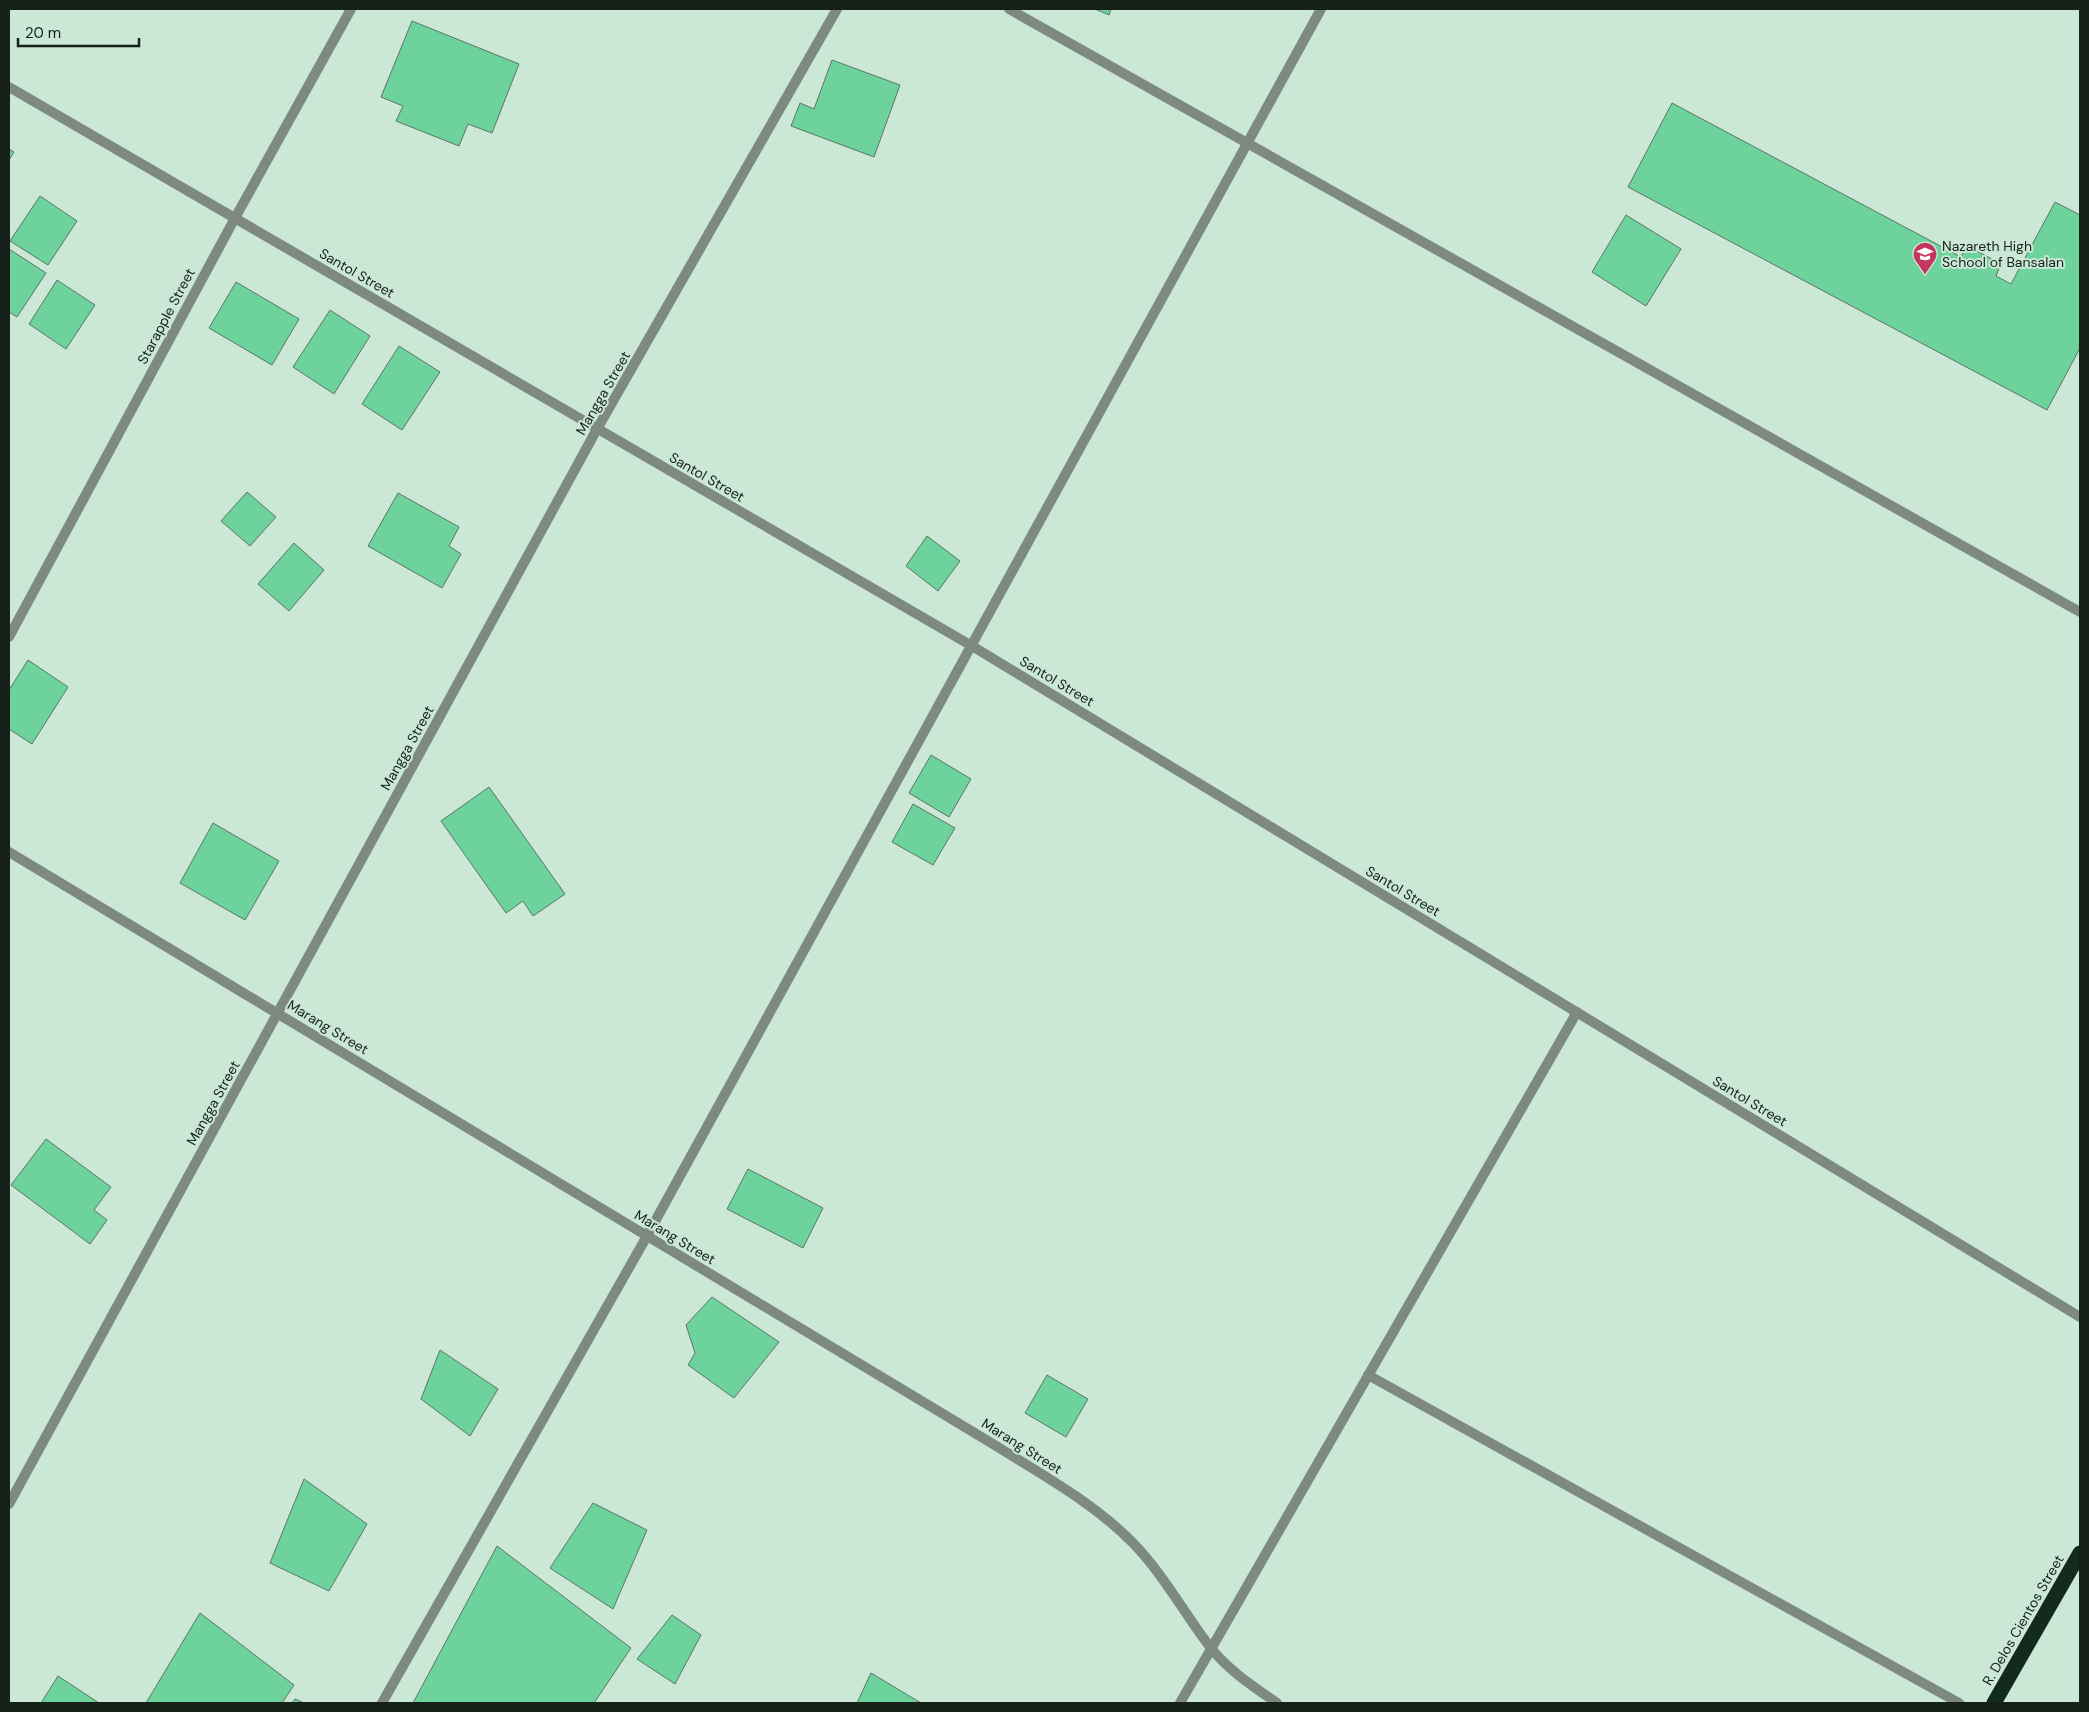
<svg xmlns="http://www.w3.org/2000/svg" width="2089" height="1712" font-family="'DM Sans',sans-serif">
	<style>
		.building { fill: #6ed29c; stroke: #5b7666 }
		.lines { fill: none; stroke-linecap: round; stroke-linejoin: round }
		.street { stroke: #7d8981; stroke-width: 10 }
		.highway { stroke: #132b1e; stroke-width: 15 }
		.labels { text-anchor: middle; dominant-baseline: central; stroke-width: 4; stroke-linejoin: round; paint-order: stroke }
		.poi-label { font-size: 14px; fill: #16211a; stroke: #cae8d5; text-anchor: start }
		.street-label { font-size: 14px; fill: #16211a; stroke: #cae8d5 }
	</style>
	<rect width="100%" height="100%" fill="#cae8d5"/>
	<g class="building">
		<polygon points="1095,9 1111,9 1109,15"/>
		<polygon points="412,21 519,64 492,133 468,124 459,146 396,121 403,106 381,97"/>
		<polygon points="832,60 900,85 874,157 791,126 800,103 814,109"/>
		<polygon points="1672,103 1961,257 1966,245 2001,264 1996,276 2011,284 2055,202 2080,215 2080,348 2047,410 1628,187"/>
		<polygon points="9,149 14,152 9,160"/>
		<polygon points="40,196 77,221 48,265 10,241"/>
		<polygon points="1626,215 1681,249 1646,306 1592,272"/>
		<polygon points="9,249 46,273 17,317 9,312"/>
		<polygon points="57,280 95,305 66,349 29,324"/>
		<polygon points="236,282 299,319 272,365 209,328"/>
		<polygon points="330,310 370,336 334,394 293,367"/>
		<polygon points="399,346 440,372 402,430 362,404"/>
		<polygon points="247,492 276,517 250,546 221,521"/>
		<polygon points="398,493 459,527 449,546 461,554 442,588 368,546"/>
		<polygon points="927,536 960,561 938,591 906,566"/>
		<polygon points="294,543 324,570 289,611 258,584"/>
		<polygon points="28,660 68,687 32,744 9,729 9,690"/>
		<polygon points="931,755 971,779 949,817 909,793"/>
		<polygon points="489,787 565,894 533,916 523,901 506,913 441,821"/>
		<polygon points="913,804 955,828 933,865 892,842"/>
		<polygon points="213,823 279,861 245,920 180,883"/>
		<polygon points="46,1139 111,1187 94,1210 107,1220 90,1244 11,1185"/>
		<polygon points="748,1169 823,1208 803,1248 727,1209"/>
		<polygon points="712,1297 779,1342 734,1398 688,1365 695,1353 686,1325"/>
		<polygon points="440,1350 498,1389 470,1436 421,1399"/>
		<polygon points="1047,1375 1088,1399 1066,1437 1025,1413"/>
		<polygon points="304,1479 367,1524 329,1591 270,1563"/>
		<polygon points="593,1503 647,1530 613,1609 550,1568"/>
		<polygon points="497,1546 631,1648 594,1703 413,1703"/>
		<polygon points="200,1613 294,1685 282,1703 146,1703"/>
		<polygon points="672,1615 701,1635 675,1684 637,1659"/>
		<polygon points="871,1673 921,1703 857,1703"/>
		<polygon points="58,1676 99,1703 41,1703"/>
		<polygon points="295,1699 304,1703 292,1703"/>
	</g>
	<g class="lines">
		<g class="street">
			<polyline points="1009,9 2080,612"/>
			<polyline points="9,87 972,646 2080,1317"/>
			<polyline points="9,637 235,218 351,9"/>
			<path d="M9 852 993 1444C1041 1474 1094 1503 1133 1543 1164 1575 1184 1613 1210 1647 1228 1670 1254 1687 1277 1703"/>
			<polyline points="1368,1375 1959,1703"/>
			<polyline points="9,1504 597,429 837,9"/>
			<polyline points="382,1703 647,1236 1321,9"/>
			<polyline points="1180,1703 1577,1012"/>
		</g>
		<polyline class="highway" points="1994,1703 2080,1553"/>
	</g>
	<defs>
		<symbol id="school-pin" viewBox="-11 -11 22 30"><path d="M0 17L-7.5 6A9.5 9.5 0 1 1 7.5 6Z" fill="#c4365f" stroke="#cae8d5"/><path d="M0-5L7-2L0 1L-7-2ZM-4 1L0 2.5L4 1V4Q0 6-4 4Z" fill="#fff"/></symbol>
	</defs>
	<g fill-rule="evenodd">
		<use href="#school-pin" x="1911" y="240" width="28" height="38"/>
	</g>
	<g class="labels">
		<g class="poi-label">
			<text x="1942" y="246">Nazareth High<tspan x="1942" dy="16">School of Bansalan</tspan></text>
		</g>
		<g class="street-label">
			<text transform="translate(357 273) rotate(30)">Santol Street</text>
			<text transform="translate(166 316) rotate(-62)">Starapple Street</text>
			<text transform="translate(603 393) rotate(-60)">Mangga Street</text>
			<text transform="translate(707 477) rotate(30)">Santol Street</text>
			<text transform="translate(1057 681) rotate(31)">Santol Street</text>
			<text transform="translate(407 748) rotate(-61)">Mangga Street</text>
			<text transform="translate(1403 891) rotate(31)">Santol Street</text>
			<text transform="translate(328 1027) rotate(31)">Marang Street</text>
			<text transform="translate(1750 1101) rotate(31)">Santol Street</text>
			<text transform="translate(213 1103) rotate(-61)">Mangga Street</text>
			<text transform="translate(675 1237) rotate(31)">Marang Street</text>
			<text transform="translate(1022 1446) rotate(32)">Marang Street</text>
			<text transform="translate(2023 1620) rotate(-60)">R. Delos Cientos Street</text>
		</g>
	</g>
	<rect width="2089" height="1712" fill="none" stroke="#16211a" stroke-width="20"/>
	<path d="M18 38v8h121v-8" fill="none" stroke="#16211a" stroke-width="2.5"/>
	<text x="25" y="38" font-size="15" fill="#16211a" stroke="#cae8d5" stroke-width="4" paint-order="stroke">20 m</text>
</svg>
